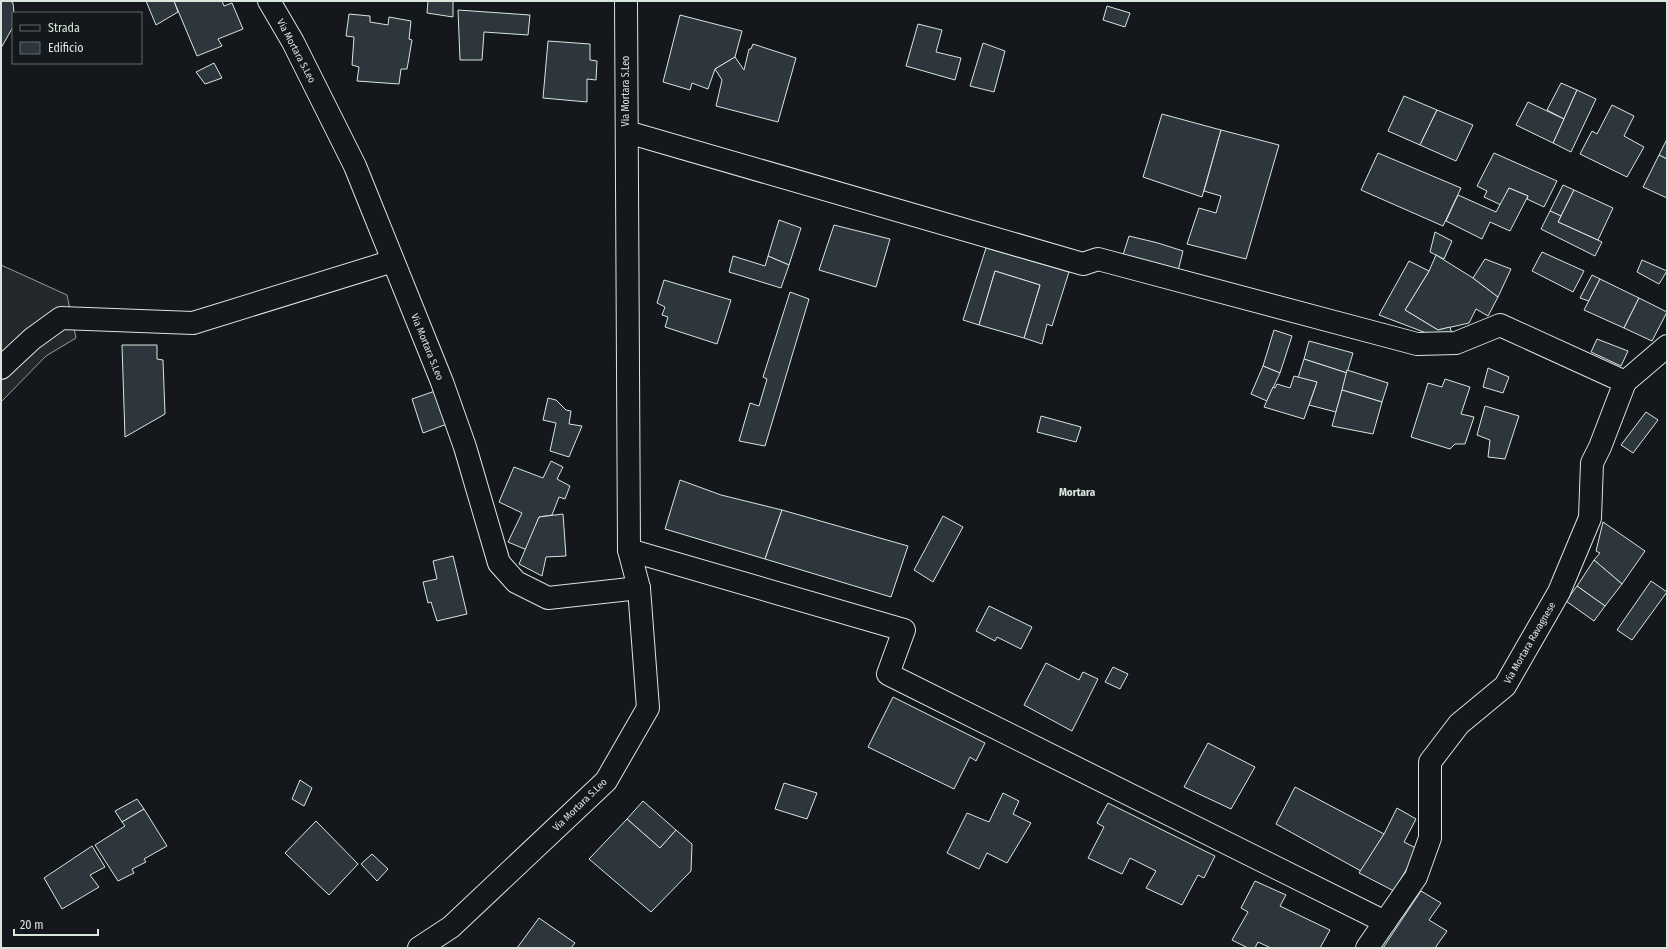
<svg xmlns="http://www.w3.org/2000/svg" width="1668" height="949" font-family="'Fira Sans Condensed',sans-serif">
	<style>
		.parking { fill: #24282b; stroke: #939e99 }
		.building { fill: #2c363c; stroke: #d8e6dc }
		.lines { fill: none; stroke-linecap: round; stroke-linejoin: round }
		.minor-casing { stroke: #d8e6dc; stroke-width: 24 }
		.minor { stroke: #14181c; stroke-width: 22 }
		.labels { text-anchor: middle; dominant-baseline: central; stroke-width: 3; stroke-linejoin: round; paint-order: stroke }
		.street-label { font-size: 10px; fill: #d8e6dc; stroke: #14181c }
		.neighbourhood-label { font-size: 11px; font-weight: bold; fill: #d8e6dc; stroke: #14181c }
	</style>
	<rect width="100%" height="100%" fill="#14181c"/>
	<polygon class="parking" points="1,265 67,295 76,338 46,356 1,402"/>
	<g class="building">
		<polygon points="1,1 10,1 13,3 14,13 13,13 13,27 1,48"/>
		<polygon points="146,1 174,1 178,12 156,25"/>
		<polygon points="174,1 222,1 224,6 232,3 243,29 218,39 222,46 197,56"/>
		<polygon points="428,1 453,1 453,17 427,13"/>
		<polygon points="1107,6 1130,13 1125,27 1103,20"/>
		<polygon points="458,10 530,15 528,35 484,32 482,60 460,60"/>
		<polygon points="349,14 370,16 370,22 388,25 389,17 411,21 409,39 412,40 407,69 401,69 399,84 357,81 359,67 352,65 354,37 346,36"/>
		<polygon points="680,15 742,31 735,57 715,69 708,89 692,83 690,90 663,82"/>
		<polygon points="918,24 942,30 936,52 961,58 955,80 906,66"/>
		<polygon points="548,41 590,44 590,60 597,61 596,80 587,79 587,102 543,98"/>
		<polygon points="983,43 1005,51 994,92 970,86"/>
		<polygon points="753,44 796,58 778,122 716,106 722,80 715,69 735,57 744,70 749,49 751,49"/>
		<polygon points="214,63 222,78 205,84 196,72"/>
		<polygon points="1561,83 1577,90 1564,119 1547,110"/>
		<polygon points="1577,90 1596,99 1571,152 1553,143"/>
		<polygon points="1404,96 1437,110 1420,145 1388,131"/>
		<polygon points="1528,102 1564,119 1553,143 1516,125"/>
		<polygon points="1612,105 1634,116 1624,136 1644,147 1627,177 1580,154 1592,131 1597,134"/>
		<polygon points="1437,110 1473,125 1456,161 1420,145"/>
		<polygon points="1162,114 1221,130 1202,197 1143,177"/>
		<polygon points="1221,130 1279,145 1246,259 1187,244 1199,208 1216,213 1221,196 1204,191"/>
		<polygon points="1667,139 1667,159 1659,155"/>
		<polygon points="1378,153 1461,188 1443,226 1361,190"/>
		<polygon points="1494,153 1557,181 1544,207 1527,199 1528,196 1509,188 1501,205 1484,197 1487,191 1477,186"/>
		<polygon points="1659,155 1667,159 1667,198 1643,187"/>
		<polygon points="1563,185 1574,190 1561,216 1550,211"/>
		<polygon points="1509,188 1528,196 1510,231 1490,222 1482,239 1446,221 1458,195 1496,212"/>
		<polygon points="1574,190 1613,208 1598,240 1558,222"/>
		<polygon points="1550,211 1561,216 1558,222 1602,242 1595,256 1541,229"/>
		<polygon points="779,220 801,228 789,265 768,256"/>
		<polygon points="834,225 890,239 876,287 819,270"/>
		<polygon points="1435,232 1452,241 1444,259 1430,252"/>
		<polygon points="1129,236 1158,243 1183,251 1178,271 1123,255"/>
		<polygon points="986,248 1069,272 1052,326 1047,324 1042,344 1024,338 1040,285 995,271 979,325 963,320"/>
		<polygon points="1542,252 1584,271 1573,292 1532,271"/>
		<polygon points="1436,255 1473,278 1498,297 1488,316 1476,309 1469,323 1438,330 1405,310 1429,271"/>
		<polygon points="733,256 765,266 768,256 789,265 781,288 729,272"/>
		<polygon points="1485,259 1511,269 1498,297 1473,278"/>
		<polygon points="1642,260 1667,271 1659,284 1637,272"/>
		<polygon points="1409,261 1429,271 1405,310 1438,330 1450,327 1452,334 1429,334 1379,315"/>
		<polygon points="995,271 1040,285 1024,338 979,325"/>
		<polygon points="1592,275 1600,279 1589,301 1580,298"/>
		<polygon points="1600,279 1639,298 1624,328 1584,310"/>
		<polygon points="664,280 731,300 717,344 665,327 668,317 662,315 665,307 657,303"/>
		<polygon points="790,292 809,299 765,446 739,441 750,403 759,406 767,379 763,377"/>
		<polygon points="1639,298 1667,312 1652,341 1624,328"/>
		<polygon points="1274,330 1292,336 1280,373 1263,366"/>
		<polygon points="1597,339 1628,351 1621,366 1591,352"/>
		<polygon points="1309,341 1353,353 1347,373 1304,359"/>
		<polygon points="122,345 157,345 157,359 163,360 165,414 125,437"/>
		<polygon points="1304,359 1347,373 1336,412 1309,405 1317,382 1298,378"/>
		<polygon points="1263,366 1280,373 1267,401 1251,394"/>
		<polygon points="1488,368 1509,377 1503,393 1483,387"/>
		<polygon points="1347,370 1388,383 1382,402 1342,390"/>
		<polygon points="1294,376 1317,382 1304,419 1264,407 1273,387 1275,388 1277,384 1290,388"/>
		<polygon points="1445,379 1470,387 1461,414 1474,417 1465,444 1455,444 1450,449 1411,437 1428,383 1442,387"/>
		<polygon points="1342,390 1382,402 1373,434 1332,426"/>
		<polygon points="435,391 447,424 423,433 412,399"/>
		<polygon points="548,398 556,400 566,410 571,411 569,424 582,426 569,457 550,451 556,423 543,420"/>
		<polygon points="1485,406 1519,416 1505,459 1488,457 1490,440 1477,435"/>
		<polygon points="1646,412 1658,420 1633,453 1621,445"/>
		<polygon points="1041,416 1081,427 1076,442 1037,432"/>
		<polygon points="551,461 563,467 557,479 570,486 565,499 559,497 552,515 539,517 527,550 508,542 522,513 499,502 514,467 543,478"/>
		<polygon points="680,480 721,495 782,510 765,559 665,529"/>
		<polygon points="782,510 908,546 891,597 765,559"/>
		<polygon points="563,514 566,556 546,557 542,576 519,564 539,517"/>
		<polygon points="943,516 963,527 933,582 914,570"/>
		<polygon points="1603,522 1645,551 1622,584 1594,560 1600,553 1596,551"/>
		<polygon points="453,556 467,614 437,621 431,602 428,603 423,582 437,579 433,561"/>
		<polygon points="1594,560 1622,584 1605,606 1577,586"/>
		<polygon points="1651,581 1667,592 1632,640 1617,630"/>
		<polygon points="1577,586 1605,606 1594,621 1566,601"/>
		<polygon points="989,606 1032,627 1021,649 997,637 995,641 976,631"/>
		<polygon points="1046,663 1079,680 1083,672 1098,679 1072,731 1024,705"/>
		<polygon points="1113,667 1128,674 1120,689 1105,682"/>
		<polygon points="893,697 985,743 976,761 970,757 954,789 868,747"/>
		<polygon points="1208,743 1255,767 1231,809 1184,787"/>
		<polygon points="300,780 312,788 304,806 292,799"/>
		<polygon points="784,783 817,793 807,819 775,809"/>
		<polygon points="1295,787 1384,834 1361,871 1276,824"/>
		<polygon points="1003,793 1019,801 1013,814 1031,823 1007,863 987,853 979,869 947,853 967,813 989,822"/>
		<polygon points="137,799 144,809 122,822 115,811"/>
		<polygon points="643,801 676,830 660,848 627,819"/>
		<polygon points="1108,803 1215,856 1204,878 1198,875 1182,905 1146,888 1156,871 1130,858 1122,874 1088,858 1104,827 1097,823"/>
		<polygon points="1397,808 1416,819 1404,842 1418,849 1394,891 1359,873 1384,834"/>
		<polygon points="144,809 167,846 144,859 146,862 132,869 134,873 118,881 95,845 125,826 122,822"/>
		<polygon points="627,819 660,848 676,830 692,844 691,871 651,912 589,859"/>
		<polygon points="316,821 358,864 329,895 285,853"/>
		<polygon points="92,846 105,867 90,875 99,887 62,909 44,878"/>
		<polygon points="372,854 388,869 377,881 361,864"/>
		<polygon points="1255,881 1286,895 1280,906 1330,930 1320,948 1271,948 1258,942 1255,948 1248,948 1232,940 1248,912 1241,908"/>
		<polygon points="1421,891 1441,903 1429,920 1447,931 1435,948 1383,948"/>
		<polygon points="539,918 575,943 571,948 517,948"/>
	</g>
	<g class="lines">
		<defs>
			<g id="minor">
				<polyline points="269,1 293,42 355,166 442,382 465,447 499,563 516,582 548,598 639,588"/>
				<polyline points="627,132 1083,264 1098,259 1417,344 1456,343 1500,325 1625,382"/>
				<polyline points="1,368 32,339 61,318 193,323 393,261"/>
				<polyline points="629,550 904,630 888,674 1385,922"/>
				<polyline points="419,948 451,927 606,781 648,708 639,588 629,550 626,1"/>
				<polyline points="1367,948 1416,877 1430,838 1430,762 1459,724 1505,686 1559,592 1590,518 1592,463 1600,447 1625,382 1667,346"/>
			</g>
		</defs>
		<use href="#minor" class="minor-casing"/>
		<use href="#minor" class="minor"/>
	</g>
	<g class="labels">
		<g class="street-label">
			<text transform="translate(296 51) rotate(62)">Via Mortara S.Leo</text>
			<text transform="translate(626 91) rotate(-90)">Via Mortara S.Leo</text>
			<text transform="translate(427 347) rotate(68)">Via Mortara S.Leo</text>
			<text transform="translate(1530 643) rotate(-60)">Via Mortara Ravagnese</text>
			<text transform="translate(580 805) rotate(-44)">Via Mortara S.Leo</text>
		</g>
		<g class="neighbourhood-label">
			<text x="1077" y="492">Mortara</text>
		</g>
	</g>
	<rect width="1668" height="949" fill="none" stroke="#d8e6dc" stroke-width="4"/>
	<rect x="12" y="12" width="130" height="52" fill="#14181c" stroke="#626a69"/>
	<rect x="20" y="25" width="20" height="6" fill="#14181c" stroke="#626a69"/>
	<text x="48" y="32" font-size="12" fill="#d8e6dc">Strada</text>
	<rect x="20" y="42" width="20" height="12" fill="#2c363c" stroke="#626a69"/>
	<text x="48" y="52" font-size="12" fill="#d8e6dc">Edificio</text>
	<path d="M14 929v6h84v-6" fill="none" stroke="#d8e6dc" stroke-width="2"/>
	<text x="20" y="929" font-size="12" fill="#d8e6dc" stroke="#14181c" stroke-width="3" paint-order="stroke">20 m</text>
</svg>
